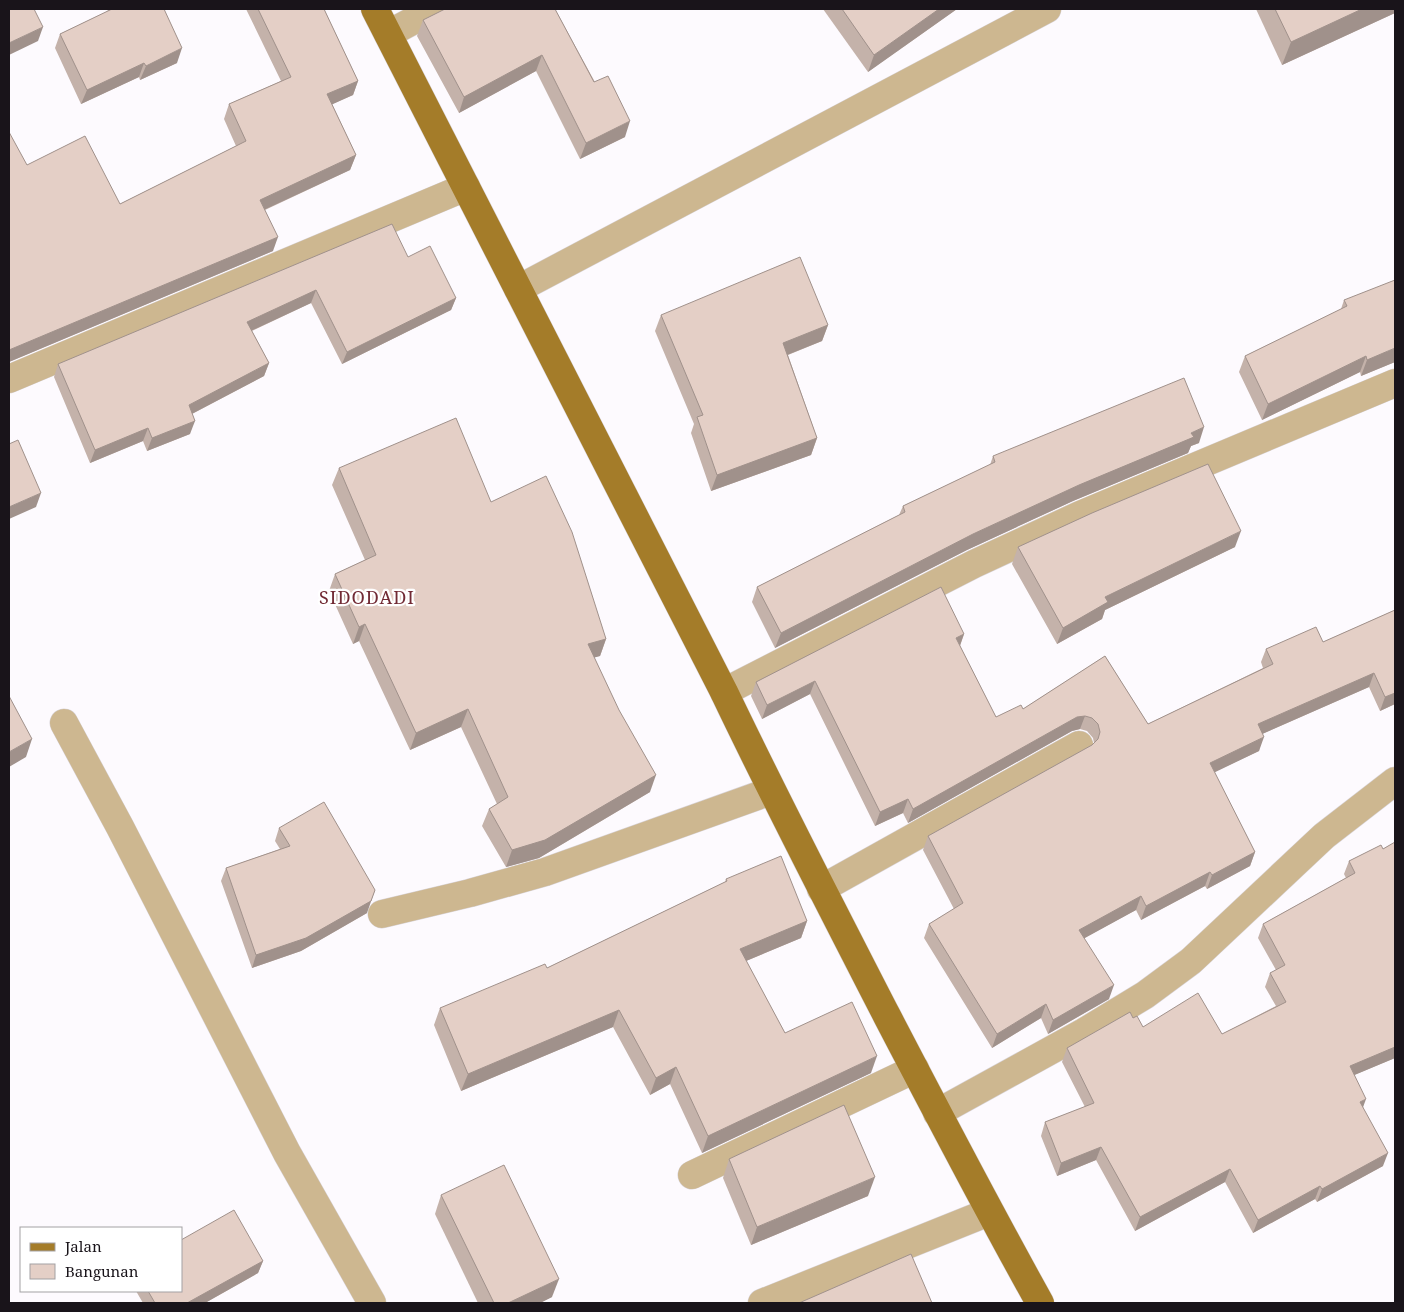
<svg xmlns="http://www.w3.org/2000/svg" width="1404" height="1312" font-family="'Noto Serif',serif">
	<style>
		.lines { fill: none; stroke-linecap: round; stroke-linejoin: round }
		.minor-casing { stroke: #d9d5da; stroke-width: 29 }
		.major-casing { stroke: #d9d5da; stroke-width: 29 }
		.minor { stroke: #cdb790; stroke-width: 28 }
		.major { stroke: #a47c29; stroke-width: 28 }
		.wall { fill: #c4b2aa }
		.shaded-wall { fill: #a0918b }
		.building { fill: #e4cfc6; stroke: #a0918b }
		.labels { text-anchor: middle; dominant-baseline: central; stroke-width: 4.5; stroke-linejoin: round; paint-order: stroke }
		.quarter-label { font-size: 18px; letter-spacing: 1px; fill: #712a34; stroke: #fff }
	</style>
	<rect width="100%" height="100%" fill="#fdfafe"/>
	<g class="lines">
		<defs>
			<g id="minor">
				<polyline points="388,34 435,9"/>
				<polyline points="518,289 1047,9"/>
				<polyline points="9,379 466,187"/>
				<polyline points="724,692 974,564 1080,515 1395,383"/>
				<polyline points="64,723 120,827 287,1153 372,1303"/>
				<polyline points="821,889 1079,745"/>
				<polyline points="382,914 470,893 545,872 771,791"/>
				<polyline points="937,1113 1084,1032 1145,995 1191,961 1324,836 1395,781"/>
				<polyline points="692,1175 915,1069"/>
				<polyline points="762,1303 989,1212"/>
			</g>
			<path id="major" d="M375 9 724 692C776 801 832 909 887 1016 937 1112 987 1208 1040 1303"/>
		</defs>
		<use href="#minor" class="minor-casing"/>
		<use href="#major" class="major-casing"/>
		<use href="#minor" class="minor"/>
		<use href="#major" class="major"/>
	</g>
	<g class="wall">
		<polygon points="107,9 168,9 164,10 177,63 140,80 139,77 81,104 55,48 60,34 108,11"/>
		<polygon points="246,9 324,9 358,81 353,95 332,104 356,155 350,170 265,210 273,251 9,362 27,165 120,204 236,146 224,119 229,104 281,81"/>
		<polygon points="555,9 625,137 580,159 536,71 459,113 417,36 423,20"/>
		<polygon points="823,9 957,9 868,72"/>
		<polygon points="1256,9 1395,9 1395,13 1282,65"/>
		<polygon points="408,257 456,298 451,310 342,364 311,303 252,331 269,363 264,376 192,414 190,434 147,451 143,441 90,463 54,377 58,364"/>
		<polygon points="1344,300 1395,362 1361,376 1360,372 1262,420 1239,372 1245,356 1341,309"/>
		<polygon points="661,315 828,325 822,341 788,355 817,438 811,455 711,491 691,433 694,424 655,331"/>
		<polygon points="1199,443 1191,446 1188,453 1073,501 967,550 775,648 752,602 757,587 899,515 903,506 990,465 993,456"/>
		<polygon points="339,468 491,502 606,639 600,656 594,657 650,792 539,858 506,867 482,826 489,809 497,804 461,727 410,750 359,641 353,644 329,591 335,574 365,560 332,485"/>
		<polygon points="1018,547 1235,547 1105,610 1102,619 1057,644 1012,564"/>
		<polygon points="1395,610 1395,704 1380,711 1369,687 1262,734 1259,751 1214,772 1255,852 1250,866 1207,889 1205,886 1141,920 1136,910 1084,938 1109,999 1048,1034 1041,1018 992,1048 924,938 929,924 954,909 923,850 928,836 1092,745 1094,743 1093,738 1087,731 1080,729 1072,731 908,823 903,813 875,826 810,694 762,719 751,696 756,682 964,634 960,646 996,717 1023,709 1105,656 1148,724 1263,668 1261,662 1266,649 1323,642"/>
		<polygon points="279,828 367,913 301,951 252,968 221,881 226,868 280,849 275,841"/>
		<polygon points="1395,842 1395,1058 1354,1075 1363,1107 1383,1166 1317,1202 1315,1199 1253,1233 1225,1182 1135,1231 1096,1160 1057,1176 1041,1136 1045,1122 1085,1107 1062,1062 1067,1048 1133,1018 1143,1027 1222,1034 1276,1006 1265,987 1270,973 1276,970 1258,938 1263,924 1346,878 1344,874 1349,861 1383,849"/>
		<polygon points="726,879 807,921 801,938 746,961 785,1033 871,1073 702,1153 670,1084 650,1095 613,1027 461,1091 434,1025 440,1008 547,968 725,882"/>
		<polygon points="729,1159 868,1196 751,1245 723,1178"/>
		<polygon points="441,1195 552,1297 540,1303 478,1303 435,1214"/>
		<polygon points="263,1261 258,1273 205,1303 143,1303 136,1291 181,1291"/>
	</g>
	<g class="shaded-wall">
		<polygon points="939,9 957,9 868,72 874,55"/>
		<polygon points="1362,9 1395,9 1395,13 1282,65 1291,42"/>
		<polygon points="43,27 38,41 9,55 9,43"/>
		<polygon points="182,48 177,63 140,80 146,66"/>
		<polygon points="542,55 536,71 459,113 464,97"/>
		<polygon points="144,63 139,77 81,104 87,90"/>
		<polygon points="358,81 353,95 322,109 327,94"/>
		<polygon points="630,121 625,137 580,159 586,143"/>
		<polygon points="356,155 350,170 255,214 260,200"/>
		<polygon points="278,237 273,251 9,362 9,350"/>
		<polygon points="316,290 311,303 242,335 247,322"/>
		<polygon points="456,298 451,310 342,364 347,352"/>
		<polygon points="828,325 822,341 777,359 783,343"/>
		<polygon points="1395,348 1395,362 1361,376 1367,360"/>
		<polygon points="1366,356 1360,372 1262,420 1268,404"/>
		<polygon points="269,363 264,376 184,418 189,405"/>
		<polygon points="195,421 190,434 147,451 152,438"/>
		<polygon points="1204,427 1199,443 1191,446 1188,453 1073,501 967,550 775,648 781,633 973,534 1191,433"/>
		<polygon points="148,428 143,441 90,463 95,450"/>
		<polygon points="817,438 811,455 711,491 717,475"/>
		<polygon points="41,493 36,507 9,519 9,507"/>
		<polygon points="1241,531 1235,547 1105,610 1102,619 1057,644 1063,628 1105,597"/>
		<polygon points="365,624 359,641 353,644 359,627"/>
		<polygon points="964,634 959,648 956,638"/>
		<polygon points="606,639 600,656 582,661 588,644"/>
		<polygon points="1374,673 1369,687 1253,738 1258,724"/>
		<polygon points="815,681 810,694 762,719 767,705"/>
		<polygon points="1395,693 1395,704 1380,711 1385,697"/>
		<polygon points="468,709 461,727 410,750 416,733"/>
		<polygon points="1085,716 1080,729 1072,731 908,823 913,809 1077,717"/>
		<polygon points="1264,737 1259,751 1205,777 1210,763"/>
		<polygon points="32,739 26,757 9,767 9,752"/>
		<polygon points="656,775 650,792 539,858 506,867 512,850"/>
		<polygon points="908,799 903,813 875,826 880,812"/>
		<polygon points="1255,852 1250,866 1207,889 1212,875"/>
		<polygon points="1210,872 1205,886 1141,920 1146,906"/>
		<polygon points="375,890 367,913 301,951 252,968 256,955"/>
		<polygon points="1141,896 1136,910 1074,944 1079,930"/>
		<polygon points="807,921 801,938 734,966 740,949"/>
		<polygon points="1114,985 1109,999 1048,1034 1053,1020"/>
		<polygon points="1046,1004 1041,1018 992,1048 997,1034"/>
		<polygon points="619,1010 613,1027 461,1091 468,1074"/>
		<polygon points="1395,1047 1395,1058 1345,1079 1350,1066"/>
		<polygon points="877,1056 871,1073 702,1153 708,1136"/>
		<polygon points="676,1067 670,1084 650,1095 656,1078"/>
		<polygon points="1366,1099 1361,1113 1360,1102"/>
		<polygon points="1101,1147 1096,1160 1057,1176 1061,1163"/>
		<polygon points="1388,1153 1383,1166 1317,1202 1322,1189"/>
		<polygon points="1230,1169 1225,1182 1135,1231 1140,1217"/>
		<polygon points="875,1177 868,1196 751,1245 757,1227"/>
		<polygon points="1320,1186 1315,1199 1253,1233 1258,1220"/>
		<polygon points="263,1261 258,1273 205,1303 187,1303"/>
		<polygon points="559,1279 552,1297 540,1303 508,1303"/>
	</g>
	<g class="building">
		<polygon points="9,9 34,9 43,27 9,43"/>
		<polygon points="112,9 164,9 182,48 146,66 144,63 87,90 60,34"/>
		<polygon points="258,9 324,9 358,81 327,94 356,155 260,200 278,237 9,350 9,132 27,165 85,136 120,204 246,141 229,104 291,77"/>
		<polygon points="445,9 555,9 594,82 608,76 630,121 586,143 542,55 464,97 423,20"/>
		<polygon points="842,9 939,9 874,55"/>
		<polygon points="1275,9 1362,9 1291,42"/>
		<polygon points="392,224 408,257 430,246 456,298 347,352 316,290 247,322 269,363 189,405 195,421 152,438 148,428 95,450 58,364"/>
		<polygon points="800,257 828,325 783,343 817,438 717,475 697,417 703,415 661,315"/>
		<polygon points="1395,280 1395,348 1367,360 1366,356 1268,404 1245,356 1347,306 1344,300"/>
		<polygon points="1184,378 1204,427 1191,433 1194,437 1079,485 973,534 781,633 757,587 905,512 903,506 995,462 993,456"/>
		<polygon points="456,418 491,502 546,476 572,532 606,639 588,644 619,710 656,775 545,840 512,850 489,809 508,797 468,709 416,733 365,624 359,627 335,574 376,555 339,468"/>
		<polygon points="18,440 41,493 9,507 9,444"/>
		<polygon points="1208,464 1241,531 1105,597 1108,602 1063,628 1018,547 1092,513"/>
		<polygon points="941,587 964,634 956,638 996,717 1021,705 1023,709 1105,656 1148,724 1273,664 1266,649 1316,627 1323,642 1395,610 1395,693 1385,697 1374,673 1258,724 1264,737 1210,763 1255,852 1212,875 1210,872 1146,906 1141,896 1079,930 1114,985 1053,1020 1046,1004 997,1034 929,924 963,903 928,836 1092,745 1098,739 1100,732 1098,724 1092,718 1085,716 1077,717 913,809 908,799 880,812 815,681 767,705 756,682"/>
		<polygon points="9,696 32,739 9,752"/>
		<polygon points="324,802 375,890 371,901 306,938 256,955 226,868 290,846 279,828"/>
		<polygon points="1395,842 1395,1047 1350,1066 1366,1099 1360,1102 1388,1153 1322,1189 1320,1186 1258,1220 1230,1169 1140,1217 1101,1147 1061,1163 1045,1122 1094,1103 1067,1048 1130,1012 1133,1018 1137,1016 1143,1027 1198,993 1222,1034 1286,1002 1270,973 1285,965 1263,924 1355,873 1349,861 1381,845 1383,849"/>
		<polygon points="781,856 807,921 740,949 785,1033 852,1002 877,1056 708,1136 676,1067 656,1078 619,1010 468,1074 440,1008 545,964 547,968 727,881 726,879"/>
		<polygon points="844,1105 875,1177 757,1227 729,1159"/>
		<polygon points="504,1165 559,1279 508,1303 494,1303 441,1195"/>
		<polygon points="234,1210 263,1261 187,1303 155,1303 148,1291 181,1291 181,1240"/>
		<polygon points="911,1254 932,1303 799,1303"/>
	</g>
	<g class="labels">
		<g class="quarter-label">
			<text x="367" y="597">SIDODADI</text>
		</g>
	</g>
	<rect width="1404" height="1312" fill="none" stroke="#19141a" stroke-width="20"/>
	<rect x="20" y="1227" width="162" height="65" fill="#ffffff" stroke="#a3a1a3"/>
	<rect x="30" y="1243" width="25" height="8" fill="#a47c29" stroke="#a3a1a3"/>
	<text x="65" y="1252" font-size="15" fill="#19141a">Jalan</text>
	<rect x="30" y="1264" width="25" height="15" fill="#e4cfc6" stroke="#a3a1a3"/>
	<text x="65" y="1277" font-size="15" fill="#19141a">Bangunan</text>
</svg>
